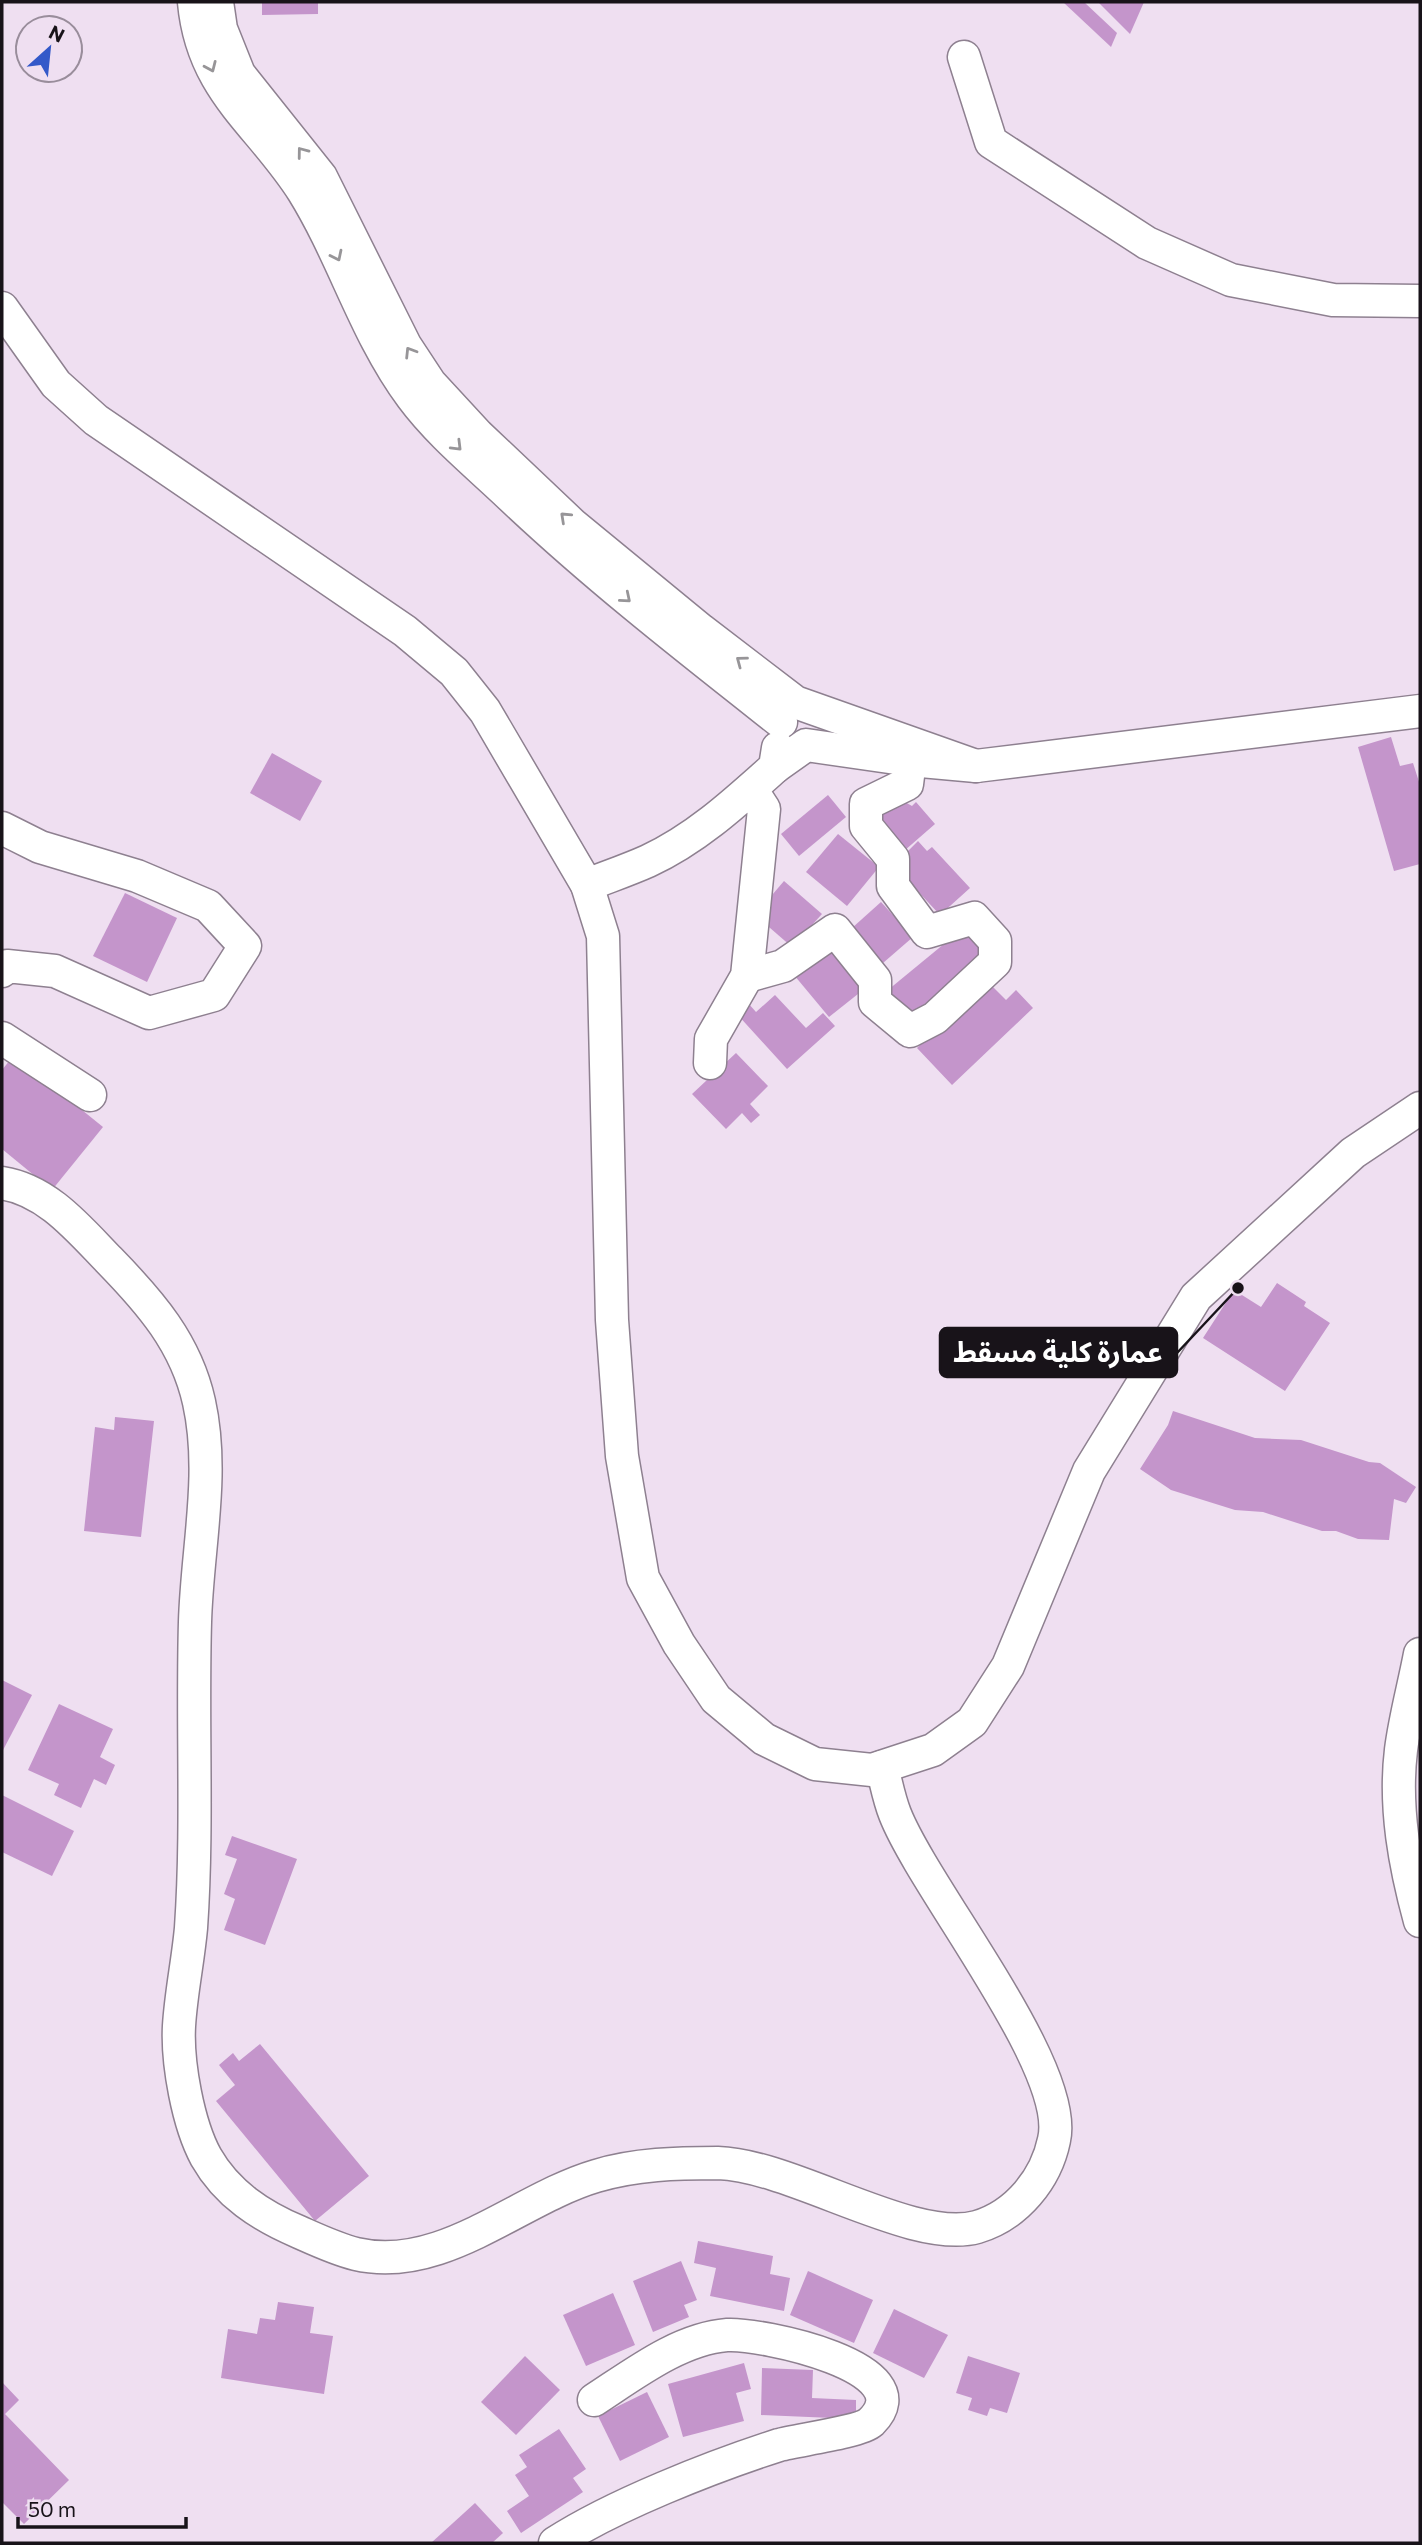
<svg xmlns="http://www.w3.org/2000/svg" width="1422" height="2545" font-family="Commissioner,'Noto Sans Arabic',sans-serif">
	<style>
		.building { fill: #c495cb }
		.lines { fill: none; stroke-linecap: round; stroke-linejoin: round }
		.minor-casing { stroke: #8e8090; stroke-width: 35 }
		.minor { stroke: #fff; stroke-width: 32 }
		.oneway { stroke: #979598 }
		.leader { fill: none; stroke: #181319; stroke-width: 2.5 }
		.callout-dot { fill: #181319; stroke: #efdff1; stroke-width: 2.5 }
		.callout { fill: #181319; stroke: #181319; stroke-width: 2.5 }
		.callout-label { font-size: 28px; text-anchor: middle; font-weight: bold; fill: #fff }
	</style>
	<rect width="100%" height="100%" fill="#efdff1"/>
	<g class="building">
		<polygon points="262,2 318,2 318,14 262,15"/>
		<polygon points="1063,2 1084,2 1117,33 1111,47"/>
		<polygon points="1098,2 1144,2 1130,34"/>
		<polygon points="1391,737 1400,766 1413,763 1420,785 1420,864 1394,871 1358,747"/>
		<polygon points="272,753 322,781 300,821 250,793"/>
		<polygon points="828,795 846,817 799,856 781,834"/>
		<polygon points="896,797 912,806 916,802 935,824 904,851 870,811"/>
		<polygon points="838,834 879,867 847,906 806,872"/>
		<polygon points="918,841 927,851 932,847 970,888 940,915 899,871 903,856"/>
		<polygon points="784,881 822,914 792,947 755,915"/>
		<polygon points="125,893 177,918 147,982 93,956"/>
		<polygon points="881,902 913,937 883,963 852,928"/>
		<polygon points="967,925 989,951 911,1017 888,990"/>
		<polygon points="828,947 863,990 829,1017 794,975"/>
		<polygon points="987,981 1006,1000 1016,990 1033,1008 952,1085 917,1048"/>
		<polygon points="775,995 806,1028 823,1013 835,1026 787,1069 736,1013 748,1003 756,1012"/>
		<polygon points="736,1053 768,1086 750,1104 760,1115 751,1123 742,1113 726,1129 692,1094"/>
		<polygon points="14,1055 103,1127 52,1190 2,1149 2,1070"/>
		<polygon points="1277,1283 1306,1302 1304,1306 1330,1323 1285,1391 1203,1338 1234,1290 1261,1307"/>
		<polygon points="1173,1411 1255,1438 1301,1440 1369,1462 1380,1463 1416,1487 1406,1503 1394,1499 1389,1540 1358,1539 1336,1531 1322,1531 1263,1512 1235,1510 1171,1490 1140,1469 1168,1425"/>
		<polygon points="115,1417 154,1421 141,1537 84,1531 95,1427 114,1430"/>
		<polygon points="2,1680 32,1695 2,1752"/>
		<polygon points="59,1704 113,1729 100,1757 115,1765 106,1785 94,1779 81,1808 54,1795 59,1784 28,1770"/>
		<polygon points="2,1795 74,1831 52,1876 2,1852"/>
		<polygon points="232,1836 297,1859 265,1945 224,1930 235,1899 224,1894 237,1859 225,1855"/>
		<polygon points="260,2044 369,2176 315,2221 216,2101 235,2085 219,2065 233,2053 239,2061"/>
		<polygon points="698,2241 773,2256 770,2274 790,2278 784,2311 710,2296 716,2268 694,2263"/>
		<polygon points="681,2261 697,2300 684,2305 689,2317 653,2332 633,2281"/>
		<polygon points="808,2271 873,2300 854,2343 790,2315"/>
		<polygon points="613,2293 635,2345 586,2366 563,2315"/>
		<polygon points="278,2302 314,2307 310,2333 333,2336 324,2394 221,2378 228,2329 257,2334 260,2318 275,2320"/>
		<polygon points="894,2309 948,2335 924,2378 873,2353"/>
		<polygon points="525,2356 560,2390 516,2435 481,2402"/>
		<polygon points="968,2356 1020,2373 1007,2413 990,2408 987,2416 968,2410 972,2398 956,2393"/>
		<polygon points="744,2363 751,2389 736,2393 744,2421 683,2437 668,2384"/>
		<polygon points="762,2368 813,2370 812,2398 856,2400 856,2419 761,2415"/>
		<polygon points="2,2382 19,2400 5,2414 69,2480 24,2524 2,2502"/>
		<polygon points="647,2392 669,2437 620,2461 598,2416"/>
		<polygon points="559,2429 586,2469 573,2478 583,2492 521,2533 507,2511 529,2496 515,2475 527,2467 519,2455"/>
		<polygon points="475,2503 503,2533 492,2543 431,2543"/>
	</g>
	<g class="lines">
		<defs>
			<g id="minor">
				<path d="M194 2C202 91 259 122 303 191 344 257 365 334 412 397 438 432 473 461 505 491 592 574 687 648 781 722"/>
				<polyline points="217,2 221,29 239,74 321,177 405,345 430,383 478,435 572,524 701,630 795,702 976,766"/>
				<polyline points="964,57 991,142 1147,243 1231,280 1333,300 1420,301"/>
				<polyline points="2,308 56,384 96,420 405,631 454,672 485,711 587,885 603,936 612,1320 622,1456 643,1578 679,1644 716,1699 764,1739 815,1764 872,1770 933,1750 972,1722 1008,1666 1089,1471 1196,1297 1353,1153 1420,1108"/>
				<polyline points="775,767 806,745 910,760 976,766 1420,711"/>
				<polyline points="2,828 40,847 137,876 208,906 245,946 214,995 149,1013 55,971 7,966 2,971"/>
				<path d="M587 885C607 877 628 870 648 861 696 839 736 802 775 767L778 748"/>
				<polyline points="747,976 783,966 835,930 875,980 875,1002 910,1031 935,1018 995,962 995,941 974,918 927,932 893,886 893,859 866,826 866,804 907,784 910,760"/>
				<polyline points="2,1038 90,1095"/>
				<polyline points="710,1063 711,1039 747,976 764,809 751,789"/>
				<path d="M2 1183C47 1190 78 1228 109 1260 150 1302 186 1343 199 1402 215 1474 197 1549 195 1622 192 1724 198 1827 191 1928 188 1961 181 1993 179 2026 177 2063 188 2124 206 2157 227 2194 261 2216 299 2232 317 2240 336 2249 356 2254 442 2274 518 2199 596 2176 635 2164 678 2163 718 2163 792 2165 913 2245 977 2227 1017 2215 1046 2179 1054 2140 1071 2068 925 1890 895 1814 889 1799 886 1782 882 1767"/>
				<path d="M1420 1654C1414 1686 1405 1718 1401 1750 1394 1808 1405 1866 1420 1921"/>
				<path d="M555 2543C614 2505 711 2467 779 2445 797 2440 860 2432 871 2422 927 2367 759 2333 727 2335 679 2339 634 2374 594 2400"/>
			</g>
		</defs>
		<use href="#minor" class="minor-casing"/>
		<use href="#minor" class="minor"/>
	</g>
	<defs><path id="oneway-chevron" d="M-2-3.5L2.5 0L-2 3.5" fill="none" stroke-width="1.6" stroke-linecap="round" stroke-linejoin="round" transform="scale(1.75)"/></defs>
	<g class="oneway">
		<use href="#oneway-chevron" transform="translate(211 67) rotate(66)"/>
		<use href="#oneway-chevron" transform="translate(302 152) rotate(-127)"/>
		<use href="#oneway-chevron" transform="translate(337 256) rotate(64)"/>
		<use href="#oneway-chevron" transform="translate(410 352) rotate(-122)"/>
		<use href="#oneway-chevron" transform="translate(457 446) rotate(45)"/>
		<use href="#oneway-chevron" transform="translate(565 517) rotate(-137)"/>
		<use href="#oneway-chevron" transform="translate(626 598) rotate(40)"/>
		<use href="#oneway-chevron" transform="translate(741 661) rotate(-143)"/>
	</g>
	<path class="leader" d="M1238 1288L1177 1353"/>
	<circle class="callout-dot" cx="1238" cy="1288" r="7"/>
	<rect class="callout" x="940" y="1328" width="237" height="49" rx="7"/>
	<g class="callout-label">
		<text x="1058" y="1362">عمارة كلية مسقط</text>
	</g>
	<rect width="1422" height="2545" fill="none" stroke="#181319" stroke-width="7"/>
	<g transform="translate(49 49) rotate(27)"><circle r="33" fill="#efdff1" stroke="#998d9b" stroke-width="2"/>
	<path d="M0-5L12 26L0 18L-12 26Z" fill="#3359c9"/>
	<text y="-10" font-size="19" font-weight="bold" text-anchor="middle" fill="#181319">N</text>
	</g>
	<path d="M18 2517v10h168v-10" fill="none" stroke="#181319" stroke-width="3.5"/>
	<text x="28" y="2517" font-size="21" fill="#181319" stroke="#efdff1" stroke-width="5" paint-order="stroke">50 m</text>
</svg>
